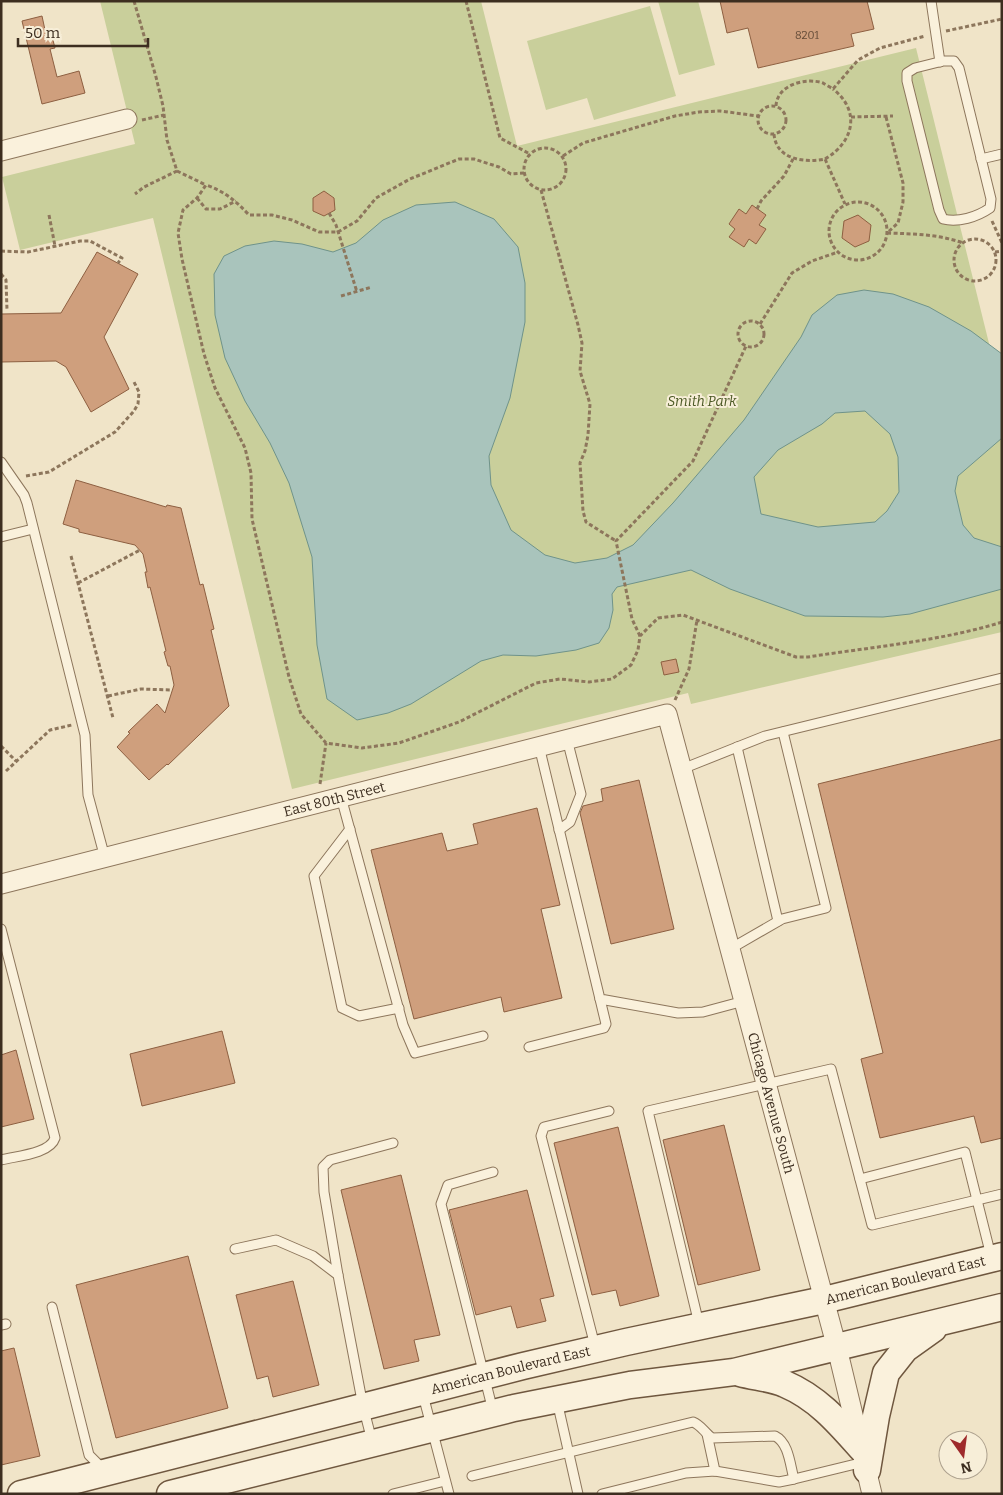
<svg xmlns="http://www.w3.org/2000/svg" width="1003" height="1495" font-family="Bitter,serif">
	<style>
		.green { fill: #c9cf9b }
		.water { fill: #a9c4bc; stroke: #6f938a; fill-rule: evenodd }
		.building { fill: #cf9f7d; stroke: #8d5f41 }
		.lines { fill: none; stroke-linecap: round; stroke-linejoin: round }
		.service-casing { stroke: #8d765c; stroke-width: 11 }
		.minor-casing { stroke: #8d765c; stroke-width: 21 }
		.secondary-casing { stroke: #6f573f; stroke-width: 29 }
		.path { stroke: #8d765c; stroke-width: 3; stroke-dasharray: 4 2.5; stroke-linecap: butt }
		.service { stroke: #faf1dc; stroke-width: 9 }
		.minor { stroke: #faf1dc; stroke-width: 19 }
		.secondary { stroke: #faf1dc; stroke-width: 26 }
		.labels { text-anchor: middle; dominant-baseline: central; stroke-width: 4; stroke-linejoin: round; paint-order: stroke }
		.number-label { font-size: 11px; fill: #624a37 }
		.park-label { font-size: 14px; font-style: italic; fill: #4d5a26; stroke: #f7eed8 }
		.street-label { font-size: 14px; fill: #3d2e20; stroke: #f7eed8 }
	</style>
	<rect width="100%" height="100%" fill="#f0e4c8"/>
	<g class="green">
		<polygon points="100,1 481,1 517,146 916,48 1002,396 1002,632 691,704 688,693 292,789 153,218 20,250 2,177 135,144"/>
		<polygon points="658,1 698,1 715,65 679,75"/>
		<polygon points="650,6 676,96 594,120 587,98 546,110 527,41"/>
	</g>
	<path class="water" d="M455 202 494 219 518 247 525 283V322L510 398 489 456 491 485 511 530 545 555 575 563 607 558 633 545 673 503 744 420 801 337 812 315 837 295 864 290 893 294 929 307 971 331 1002 354V438L958 476 955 491 963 525 974 538 1002 547V589L910 614 883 617 805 616 730 589 691 570 617 587 612 594 613 610 609 628 599 643 576 650 536 656 503 655 481 661 411 704 388 713 357 720 327 699 317 645 312 557 289 483 270 443 245 401 225 358 215 315 214 274 224 256 245 246 274 241 302 244 333 252 356 243 383 220 416 205ZM865 411 890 434 898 457 899 492 887 511 875 522 818 527 761 514 754 477 778 450 822 424 835 413Z"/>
	<g class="building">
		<polygon points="720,1 867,1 874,29 851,34 854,46 758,68 748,28 727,33"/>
		<polygon points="42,16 45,30 50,29 55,48 50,49 57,77 79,71 85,93 42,104 22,21"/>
		<polygon points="324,191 334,198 335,210 324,216 313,211 313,198"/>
		<polygon points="752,205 766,215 759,225 766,229 756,244 749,239 744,247 729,237 735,229 729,224 739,209 746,214"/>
		<polygon points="858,215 871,225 869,241 855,247 842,238 844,221"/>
		<polygon points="97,252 138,274 104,337 129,389 91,412 66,367 56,361 1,362 1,314 61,313"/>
		<polygon points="76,480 166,507 167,505 181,508 200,585 203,584 214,629 211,630 229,706 168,765 167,764 149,780 117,747 130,733 128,732 157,704 165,713 174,685 170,666 168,666 164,652 166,651 150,587 148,588 145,572 147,572 143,554 135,545 79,532 79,529 63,524"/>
		<polygon points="676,659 679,672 664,675 661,662"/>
		<polygon points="1002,739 1002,1138 981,1143 974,1116 880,1138 861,1059 883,1053 818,784"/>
		<polygon points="639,780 674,929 611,944 580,813 583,806 603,801 601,789"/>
		<polygon points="537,808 560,905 541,909 562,998 504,1012 501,997 414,1019 371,850 442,833 447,851 478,844 473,824"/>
		<polygon points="222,1031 235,1083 142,1106 130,1054"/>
		<polygon points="16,1050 34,1119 1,1127 1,1055"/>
		<polygon points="724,1125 760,1270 698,1285 663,1140"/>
		<polygon points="618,1127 659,1296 620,1306 616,1290 592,1295 554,1143"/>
		<polygon points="401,1175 440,1335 414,1340 419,1361 384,1369 341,1190"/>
		<polygon points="527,1190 554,1296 540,1299 546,1321 517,1328 511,1306 476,1315 449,1210"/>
		<polygon points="188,1256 228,1408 116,1438 76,1285"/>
		<polygon points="293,1281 319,1385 273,1397 268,1376 257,1379 236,1295"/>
		<polygon points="14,1348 40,1456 1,1465 1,1351"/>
	</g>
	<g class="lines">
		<defs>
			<g id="service">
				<polyline points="931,1 940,62"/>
				<path d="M943 61H954L959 68 991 199 990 208C977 217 958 223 943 219L939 210 907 81V73L915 68Z"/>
				<polyline points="981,159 1002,154"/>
				<polyline points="1,462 24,495 27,503 85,735 88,795 105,858"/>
				<polyline points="1,537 33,529"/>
				<polyline points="539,746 600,999 678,1013 703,1012 744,1001"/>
				<polyline points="737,747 778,921"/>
				<polyline points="682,769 765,736 1002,678"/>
				<polyline points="341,797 403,1025 415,1053 483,1036"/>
				<polyline points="350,829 314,876 342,1008 359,1016 399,1008"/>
				<polyline points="559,830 570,822 581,794 567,739"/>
				<path d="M1 929 55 1138C50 1154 16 1156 1 1160"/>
				<polyline points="730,949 782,919 826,908 783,732"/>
				<polyline points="529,1047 604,1028 606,1024 600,999"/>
				<polyline points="493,1172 448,1185 441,1204 493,1411"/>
				<polyline points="860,1179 965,1152 991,1256"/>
				<polyline points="235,1249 276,1240 313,1256 338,1275 363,1406 372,1441"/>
				<polyline points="338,1275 324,1192 323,1167 330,1160 393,1143"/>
				<polyline points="52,1307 89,1455 102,1468"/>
				<polyline points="699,1324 648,1111 831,1069 872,1225 1002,1194"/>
				<polyline points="1,1325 6,1324"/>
				<polyline points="595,1346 541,1136 544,1127 609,1111"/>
				<polyline points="423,1395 449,1494"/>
				<polyline points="557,1401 578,1494"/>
				<polyline points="707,1434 715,1471"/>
				<path d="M472 1476 693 1422C701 1425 705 1433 712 1438L775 1436C789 1443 790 1465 794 1479L864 1462"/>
				<polyline points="393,1494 445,1481"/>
				<polyline points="602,1494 686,1473 715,1471 779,1482 794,1479"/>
			</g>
			<g id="minor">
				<polyline points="1,151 127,119"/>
				<path id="s1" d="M1 884 667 714 837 1348 872 1494"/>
			</g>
			<g id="secondary">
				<path d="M740 1373C754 1377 772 1378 785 1384 818 1398 839 1423 862 1449"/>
				<polyline points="867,1470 876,1416 886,1373 905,1349 933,1329"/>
				<path id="s2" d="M21 1494 523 1366 626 1342 824 1300 1002 1256"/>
				<polyline points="170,1494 514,1408 630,1385 734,1372 1002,1307"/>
			</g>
		</defs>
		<use href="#service" class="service-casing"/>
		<use href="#minor" class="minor-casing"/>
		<use href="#secondary" class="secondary-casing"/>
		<g class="path">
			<polyline points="134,1 156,77 163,106 167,140 177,171 144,187 135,194"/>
			<polyline points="466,1 500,138 530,154"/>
			<polyline points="946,31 1002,19"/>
			<circle cx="772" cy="120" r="14"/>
			<path d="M776 106C777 85 805 77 823 83 826 85 830 87 833 89L858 60 880 48 925 36"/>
			<polyline points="851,117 893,116"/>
			<polyline points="886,117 903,183 903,202 898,223 887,233"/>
			<polyline points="142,120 164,115"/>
			<path d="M774 134C776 160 805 163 825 159L845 204"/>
			<circle cx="545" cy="169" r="21"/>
			<polyline points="563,156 583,143 675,116 699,112 720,111 758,116"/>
			<path d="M825 159C854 142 861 111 833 89"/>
			<polyline points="177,171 206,185"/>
			<path d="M524 173 511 174 499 167 474 159H459L410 179 376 198 357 221 338 232H319L292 220 272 215H249C236 201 224 191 206 185L197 198 183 210 178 233 182 259 204 354 215 388 245 448 251 473 252 519 289 677 301 714 326 743 362 748 399 743 459 722 536 683 560 679 589 682 612 679 631 665 638 650 640 636 658 618 683 615 796 657H808C871 647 942 641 1002 622"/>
			<polyline points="541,190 578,325 582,343 580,371 590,404 588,435 585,451 580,463 583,511 586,522 616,541"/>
			<polyline points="197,198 206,209 220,209 236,201"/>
			<circle cx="858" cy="231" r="29"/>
			<polyline points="757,209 761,201 784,176 793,159"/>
			<polyline points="329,213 336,225 357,292"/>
			<polyline points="49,215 55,246"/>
			<polyline points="992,221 1002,243"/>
			<path d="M887 233C914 234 938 234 963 243"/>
			<circle cx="975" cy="260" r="21"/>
			<polyline points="1,251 28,252 80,241 90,241 122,258 118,263"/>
			<polyline points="995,252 1002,251"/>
			<polyline points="1,274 6,280 7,310"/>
			<polyline points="341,296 372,287"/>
			<circle cx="751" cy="334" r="13"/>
			<polyline points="760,324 792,273 812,261 838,252"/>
			<polyline points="26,476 49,472 115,432 134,411 138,404 139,392 133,380"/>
			<polyline points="71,556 113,718"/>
			<polyline points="78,583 140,550"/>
			<polyline points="640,636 632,619 616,541 693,461 746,346"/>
			<polyline points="108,696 141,689 172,690"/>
			<polyline points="675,700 689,669 697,620"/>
			<polyline points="1,746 16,761"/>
			<polyline points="6,771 50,730 72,725"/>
			<polyline points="320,784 326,743"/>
		</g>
		<use href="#service" class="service"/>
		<use href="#minor" class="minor"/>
		<use href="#secondary" class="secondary"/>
	</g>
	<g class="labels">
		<g class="number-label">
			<text x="807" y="35">8201</text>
		</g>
		<g class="park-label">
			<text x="702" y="401">Smith Park</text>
		</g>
		<g class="street-label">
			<text stroke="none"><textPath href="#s1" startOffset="344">East 80th Street</textPath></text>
			<text stroke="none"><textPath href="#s1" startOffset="1090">Chicago Avenue South</textPath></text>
			<text stroke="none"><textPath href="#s2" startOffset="910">American Boulevard East</textPath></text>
			<text stroke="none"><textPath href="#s2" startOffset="505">American Boulevard East</textPath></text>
		</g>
	</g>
	<rect width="1003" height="1495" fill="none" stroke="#3d2e20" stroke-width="5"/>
	<g transform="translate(963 1455) rotate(166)"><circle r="24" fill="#f7eed8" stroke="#ada18e"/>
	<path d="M0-4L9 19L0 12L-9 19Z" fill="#9e2a2b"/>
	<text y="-8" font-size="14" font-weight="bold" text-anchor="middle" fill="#3d2e20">N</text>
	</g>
	<path d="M18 38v8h130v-8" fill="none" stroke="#3d2e20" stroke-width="2.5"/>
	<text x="25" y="38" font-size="15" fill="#3d2e20" stroke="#f7eed8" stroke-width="4" paint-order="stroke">50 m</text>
</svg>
